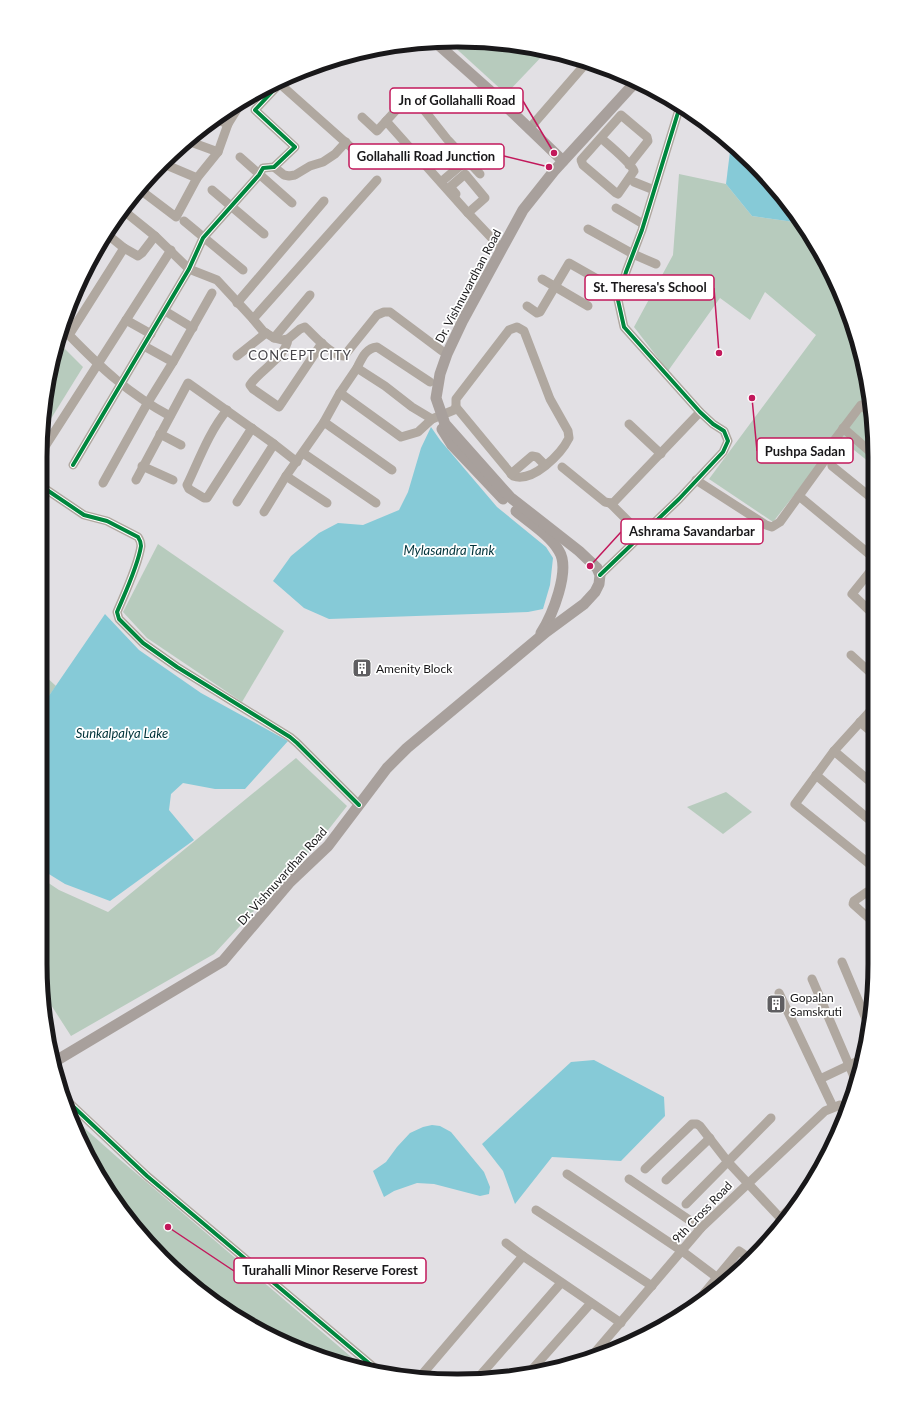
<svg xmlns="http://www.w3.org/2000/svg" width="915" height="1421" font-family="Lato,sans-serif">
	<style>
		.green { fill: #b7cbbd }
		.water { fill: #86cad7 }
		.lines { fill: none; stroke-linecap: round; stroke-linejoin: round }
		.minor { stroke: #b0a8a0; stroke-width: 9 }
		.major { stroke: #a8a09c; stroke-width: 11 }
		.cycleway-casing { stroke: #fff; stroke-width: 6 }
		.cycleway { stroke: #00873e; stroke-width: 4 }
		.labels { text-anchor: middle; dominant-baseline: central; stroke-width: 3.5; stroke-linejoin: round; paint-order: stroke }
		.street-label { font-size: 12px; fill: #19181a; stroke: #fff }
		.poi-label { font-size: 12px; fill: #19181a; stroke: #fff; text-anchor: start }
		.neighbourhood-label { font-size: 13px; letter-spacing: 1px; fill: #464449; stroke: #fff }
		.water-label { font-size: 13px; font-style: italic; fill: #02343b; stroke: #fff }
		.rim { fill: none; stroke: #19181a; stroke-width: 5 }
		.leader { fill: none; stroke: #c2185b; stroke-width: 1.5 }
		.callout-dot { fill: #c2185b; stroke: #fff; stroke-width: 1.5 }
		.callout { fill: #fff; stroke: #c2185b; stroke-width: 1.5 }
		.callout-label { font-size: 13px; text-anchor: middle; font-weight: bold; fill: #19181a }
	</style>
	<rect width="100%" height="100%" fill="#e2e0e4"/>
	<g class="green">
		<polygon points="449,42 512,44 546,52 506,94"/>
		<polygon points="679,174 726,184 752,216 801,223 832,273 861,350 874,430 874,466 839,438 773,522 709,479 816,335 765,292 750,320 720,298 668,371 634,327 673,255"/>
		<polygon points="57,341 83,367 44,430 44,403 54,349"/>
		<polygon points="158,544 284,631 242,702 147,638 123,612"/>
		<polygon points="44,675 56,686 44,703"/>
		<polygon points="296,758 347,806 321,839 214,954 71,1036 44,994 44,880 59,890 108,912"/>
		<polygon points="726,792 752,812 723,834 687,807"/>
		<polygon points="72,1117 117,1157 363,1367 323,1359 249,1325 204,1295 162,1259 110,1196"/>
	</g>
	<g class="water">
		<polygon points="731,143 789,204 801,223 752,216 726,184"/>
		<polygon points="431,427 440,440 497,507 546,547 553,558 550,585 543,609 528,612 329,619 304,608 273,581 291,556 319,533 338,523 363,525 399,510 408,492 421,448"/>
		<polygon points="105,614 139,650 201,693 288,741 245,789 215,789 183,783 171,794 169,810 194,840 110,901 65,884 44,871 44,703"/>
		<polygon points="594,1060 664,1097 665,1116 621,1161 552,1157 515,1204 503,1171 482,1144 571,1062"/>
		<polygon points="432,1125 440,1126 451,1132 484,1172 490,1187 489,1194 480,1196 434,1184 417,1183 394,1191 384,1197 373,1171 386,1162 397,1147 410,1133 423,1127"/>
	</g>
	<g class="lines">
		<g class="minor">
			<polyline points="280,84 353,149"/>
			<polyline points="362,117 377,131 409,96 413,96 447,139 480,174"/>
			<polyline points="216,119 228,124"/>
			<polyline points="386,121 468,213 501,248"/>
			<polyline points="529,129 588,61"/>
			<path d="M601 138C609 145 631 163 634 171L618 194 616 193 583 165 581 160 621 115 647 137 648 141 629 165"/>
			<polyline points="188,141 218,152"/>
			<polyline points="240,157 292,203"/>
			<polyline points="164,164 197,178"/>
			<polyline points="274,167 284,175 289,176 295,175 310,166 323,162 335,154 346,142"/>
			<polyline points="441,182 467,160"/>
			<polyline points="634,182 654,190"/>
			<polyline points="139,189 176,217 197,178 218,152 228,124 241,103"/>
			<polyline points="212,190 264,234"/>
			<polyline points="456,194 450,187 465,174 485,198 468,213"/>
			<polyline points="616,208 643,224"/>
			<path d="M124 211 155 236 189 269 217 280 253 319 263 331 274 338 282 340 288 339 300 329 305 327C314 335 332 357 344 356L377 315 384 312H390L442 351"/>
			<polyline points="184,221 243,270"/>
			<polyline points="588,229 633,254 656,264"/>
			<polyline points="108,235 124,248"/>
			<path d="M155 236 142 253 138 256 124 248 69 335C101 368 129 394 170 416"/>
			<polyline points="542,279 588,306"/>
			<polyline points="237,303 324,201"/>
			<polyline points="527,306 537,313 540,312 569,263 620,292"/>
			<polyline points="165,311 193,328"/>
			<polyline points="253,319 377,180"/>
			<polyline points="126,320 151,334"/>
			<path d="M517 327 524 331 550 399 568 431 569 438C561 454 533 483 513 476L456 407V399L509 330Z"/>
			<polyline points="274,338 310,295"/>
			<path d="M288 339C286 357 260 370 250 385L253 389 279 407 322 343"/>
			<polyline points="144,346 173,362"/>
			<polyline points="237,356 266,333"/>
			<path d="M357 368C362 358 366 348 377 347L430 382"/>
			<polyline points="340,393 401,437 418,432 432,419"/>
			<path d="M227 410C209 432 199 460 187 485L189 489 204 498H207L252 428"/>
			<polyline points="871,414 861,405 833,442 830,453 832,466 874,500"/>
			<polyline points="324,422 392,470"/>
			<polyline points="629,424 661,454"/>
			<polyline points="843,428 874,455"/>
			<polyline points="160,434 181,445"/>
			<polyline points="44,448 171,250"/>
			<polyline points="303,453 376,503"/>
			<polyline points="73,465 189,269 203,238 259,175 263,168 274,167 295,147 255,110 285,78"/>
			<polyline points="142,466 173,480"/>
			<polyline points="562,467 605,502 610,503 614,502 700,412"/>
			<polyline points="511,474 532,456 537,457 545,465"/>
			<polyline points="286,476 327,503"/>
			<polyline points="136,480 188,383 274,444 297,462"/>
			<polyline points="696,480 766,525 772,527 780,522 830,453"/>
			<polyline points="103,483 147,404 173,362 212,293"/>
			<path d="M44 488 84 515 107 521 138 537C140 540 141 542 141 546 138 566 125 593 117 612L119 619 143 643 177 667 290 737 297 743 359 805"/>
			<polyline points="799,496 874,558"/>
			<polyline points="237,502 274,444"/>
			<polyline points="610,503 642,535"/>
			<polyline points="264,512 286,476 324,422 340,393 357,368 385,386 412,407 432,419 454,410 456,407"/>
			<polyline points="600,575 679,499 723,452 728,441 724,431 713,424 700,412 624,327 618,300 626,272 642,230 680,106"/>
			<polyline points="873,614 852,594 873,568"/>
			<polyline points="851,655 873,675"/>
			<polyline points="860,722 873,733"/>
			<polyline points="834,751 873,784"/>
			<polyline points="816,775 872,822"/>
			<polyline points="872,866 795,804 834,751 873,708"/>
			<polyline points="872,921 853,904 854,901 867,892 869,891 872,892"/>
			<polyline points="842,962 869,1026"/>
			<polyline points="812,979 855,1079"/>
			<polyline points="779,993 833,1107"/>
			<polyline points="820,1079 860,1060"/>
			<polyline points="61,1095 147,1176 377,1370"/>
			<polyline points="645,1169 692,1124 697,1124 700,1126 728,1162 784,1222"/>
			<polyline points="567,1174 682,1251 723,1282"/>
			<polyline points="629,1179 701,1228"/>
			<polyline points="666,1180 710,1138"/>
			<polyline points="686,1204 771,1118"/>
			<polyline points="536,1210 652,1286"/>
			<polyline points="780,1218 806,1193"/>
			<polyline points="506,1243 523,1256"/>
			<polyline points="691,1309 739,1251 749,1258"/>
			<polyline points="591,1357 701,1228 825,1111 840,1105 847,1108"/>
			<polyline points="528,1374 591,1303"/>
			<polyline points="419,1378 523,1256 621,1323"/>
			<polyline points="477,1379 561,1283"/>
		</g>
		<g class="major">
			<polyline points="434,41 488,89 563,161"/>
			<polyline points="442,429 452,445 503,499"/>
			<path d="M516 511C530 523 550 535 559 551 571 570 552 616 541 633"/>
			<polyline points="54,1062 223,961 290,882 328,846 387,768 407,748 546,632 584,604 595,592 599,584 600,575 597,568 579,551 510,497 445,424 436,398 440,374 447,354 463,320 523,210 554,171 630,88 636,82"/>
		</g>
		<defs>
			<g id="cycleway">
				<polyline points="73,465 189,269 203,238 259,175 263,168 274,167 295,147 255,110 285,78"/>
				<path d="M44 488 84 515 107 521 138 537C140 540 141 542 141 546 138 566 125 593 117 612L119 619 143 643 177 667 290 737 297 743 359 805"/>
				<polyline points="600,575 679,499 723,452 728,441 724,431 713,424 700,412 624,327 618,300 626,272 642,230 680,106"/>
				<polyline points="61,1095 147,1176 377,1370"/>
			</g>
		</defs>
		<use href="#cycleway" class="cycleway-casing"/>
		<use href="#cycleway" class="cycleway"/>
	</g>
	<defs>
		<symbol id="building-square" viewBox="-11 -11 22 22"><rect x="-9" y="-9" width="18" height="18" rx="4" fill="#5f5e61" stroke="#fff"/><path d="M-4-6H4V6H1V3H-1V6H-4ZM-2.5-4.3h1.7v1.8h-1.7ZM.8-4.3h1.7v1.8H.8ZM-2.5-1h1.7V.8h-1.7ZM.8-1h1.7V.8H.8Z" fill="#fff"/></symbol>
	</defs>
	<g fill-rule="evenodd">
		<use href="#building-square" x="351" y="657" width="22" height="22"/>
		<use href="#building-square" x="765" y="993" width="22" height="22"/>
	</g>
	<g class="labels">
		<g class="street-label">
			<text transform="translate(468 286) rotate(-62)">Dr. Vishnuvardhan Road</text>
			<text transform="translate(282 876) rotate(-48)">Dr. Vishnuvardhan Road</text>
			<text transform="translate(702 1212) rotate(-46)">9th Cross Road</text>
		</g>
		<g class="poi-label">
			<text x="376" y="668">Amenity Block</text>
			<text x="790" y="997">Gopalan<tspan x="790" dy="14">Samskruti</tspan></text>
		</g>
		<g class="neighbourhood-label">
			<text x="300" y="355">CONCEPT CITY</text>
		</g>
		<g class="water-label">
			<text x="449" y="550">Mylasandra Tank</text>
			<text x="122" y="733">Sunkalpalya Lake</text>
		</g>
	</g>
	<path d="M0 0H915V1421H0ZM457 47H458A410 410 0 0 1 868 457V964A410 410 0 0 1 458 1374H457A410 410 0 0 1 47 964V457A410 410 0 0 1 457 47Z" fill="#fff" fill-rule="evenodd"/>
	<path class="rim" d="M457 47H458A410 410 0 0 1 868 457V964A410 410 0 0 1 458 1374H457A410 410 0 0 1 47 964V457A410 410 0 0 1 457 47Z"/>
	<path class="leader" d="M554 153L523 101M549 167L504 156M719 353L714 288M752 398L757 451M590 566L621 532M168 1227L234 1271"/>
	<g class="callout-dot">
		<circle cx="554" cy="153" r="4"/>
		<circle cx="549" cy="167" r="4"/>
		<circle cx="719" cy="353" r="4"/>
		<circle cx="752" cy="398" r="4"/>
		<circle cx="590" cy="566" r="4"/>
		<circle cx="168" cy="1227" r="4"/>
	</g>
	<g class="callout">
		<rect x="390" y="88" width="133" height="25" rx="4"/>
		<rect x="349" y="144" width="155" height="25" rx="4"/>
		<rect x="585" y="275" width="129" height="25" rx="4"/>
		<rect x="757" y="438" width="96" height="25" rx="4"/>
		<rect x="621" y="519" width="142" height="25" rx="4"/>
		<rect x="234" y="1258" width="192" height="25" rx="4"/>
	</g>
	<g class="callout-label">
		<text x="457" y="105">Jn of Gollahalli Road</text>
		<text x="426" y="161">Gollahalli Road Junction</text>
		<text x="650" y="292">St. Theresa's School</text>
		<text x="805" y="456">Pushpa Sadan</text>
		<text x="692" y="536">Ashrama Savandarbar</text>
		<text x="330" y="1275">Turahalli Minor Reserve Forest</text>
	</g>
</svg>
